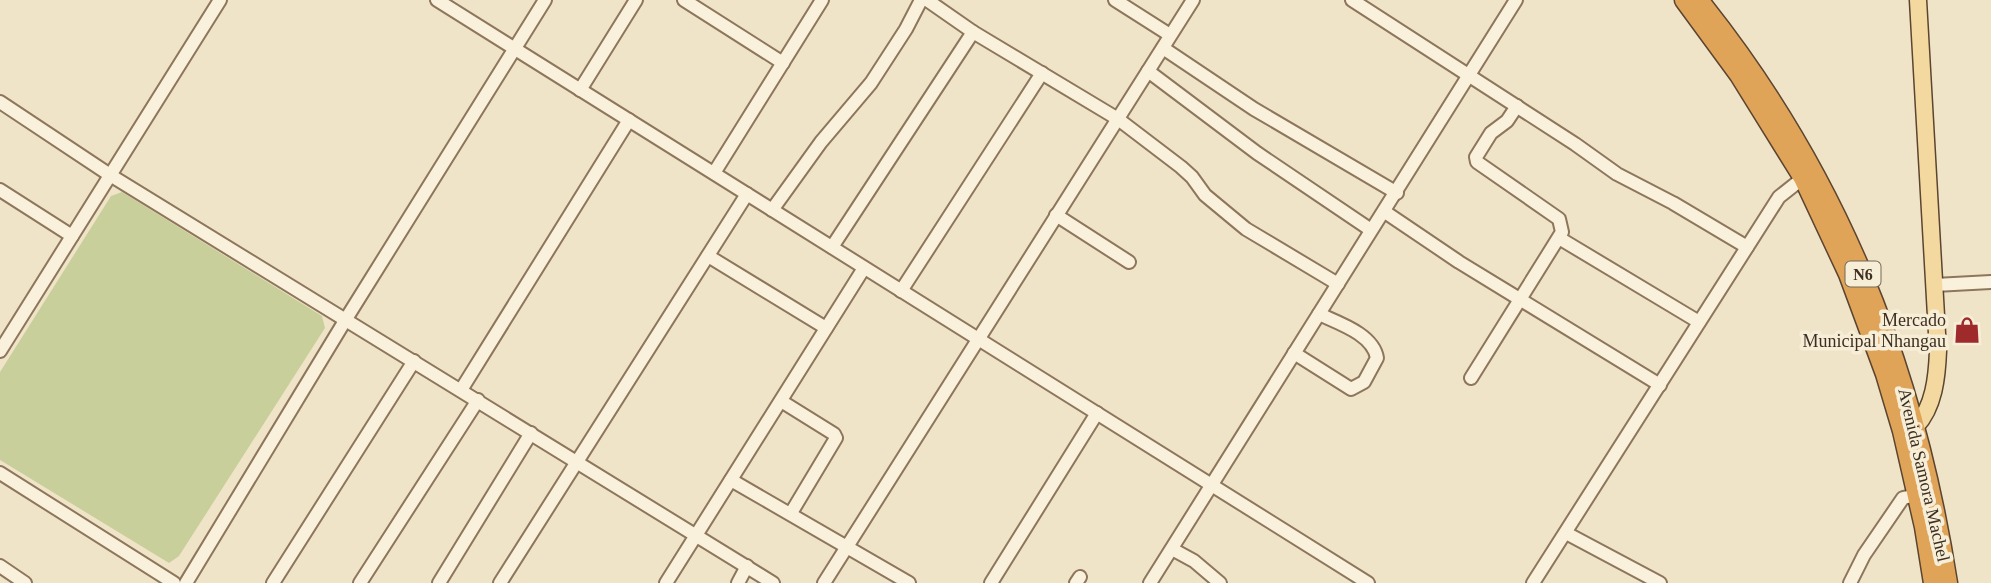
<svg xmlns="http://www.w3.org/2000/svg" width="1991" height="583" font-family="'Times New Roman',serif">
	<style>
		.garden { fill: #c9cf9b }
		.lines { fill: none; stroke-linecap: round; stroke-linejoin: round }
		.minor-casing { stroke: #8d765c; stroke-width: 16 }
		.major-casing { stroke: #5b4430; stroke-width: 19 }
		.highway-casing { stroke: #5b4430; stroke-width: 21 }
		.minor { stroke: #faf1dc; stroke-width: 12 }
		.major { stroke: #f3d9a0; stroke-width: 16 }
		.highway { stroke: #e0a458; stroke-width: 18 }
		.labels { text-anchor: middle; dominant-baseline: central; stroke-width: 7; stroke-linejoin: round; paint-order: stroke }
		.shield { fill: #f7eed8; stroke: #756857; stroke-width: 2 }
		.shield-label { font-size: 16px; font-weight: bold; fill: #3d2e20 }
		.poi-label { font-size: 18px; fill: #3d2e20; stroke: #f7eed8; text-anchor: end }
		.street-label { font-size: 18px; fill: #3d2e20; stroke: #f7eed8 }
	</style>
	<rect width="100%" height="100%" fill="#f0e4c8"/>
	<polygon class="garden" points="122,192 322,316 325,328 179,556 169,563 0,460 0,372 111,196"/>
	<g class="lines">
		<defs>
			<g id="minor">
				<polyline points="437,0 1368,583"/>
				<polyline points="684,0 783,63"/>
				<polyline points="927,0 973,32 1118,119 1181,167 1192,177 1205,195 1246,229 1338,284"/>
				<polyline points="1115,0 1170,35"/>
				<polyline points="1352,0 1575,144 1617,174 1673,203 1747,247"/>
				<polyline points="1163,48 1254,109 1397,193"/>
				<polyline points="1148,71 1257,153 1371,230"/>
				<polyline points="580,90 636,0"/>
				<polyline points="0,102 110,175 773,583"/>
				<polyline points="714,173 822,0"/>
				<polyline points="0,190 72,236"/>
				<polyline points="772,210 821,142 871,83 906,29 921,0"/>
				<polyline points="1385,212 1459,262 1660,385"/>
				<polyline points="1056,215 1129,262"/>
				<polyline points="1559,238 1699,322"/>
				<polyline points="832,247 973,32"/>
				<polyline points="708,256 826,328"/>
				<polyline points="1935,285 1991,282"/>
				<polyline points="901,291 1042,73"/>
				<polyline points="0,351 220,0"/>
				<path d="M1294 353 1351 389 1364 382 1377 358C1373 334 1338 323 1319 314"/>
				<polyline points="1471,378 1562,232 1559,219 1477,162 1476,157 1491,133 1507,121 1517,106"/>
				<polyline points="461,390 629,120"/>
				<polyline points="781,401 834,434 836,438 791,513"/>
				<polyline points="0,473 174,583"/>
				<polyline points="731,480 909,583"/>
				<polyline points="1566,533 1660,583"/>
				<polyline points="1172,549 1194,561 1220,583"/>
				<polyline points="0,566 25,583"/>
				<polyline points="186,583 346,319 545,0"/>
				<polyline points="273,583 414,361"/>
				<polyline points="360,583 478,400"/>
				<polyline points="439,583 531,433"/>
				<polyline points="500,583 747,194"/>
				<polyline points="666,583 864,268"/>
				<polyline points="738,583 747,566"/>
				<polyline points="824,583 1193,0"/>
				<polyline points="991,583 1097,413"/>
				<polyline points="1076,583 1080,577"/>
				<polyline points="1150,583 1516,0"/>
				<polyline points="1533,583 1779,197 1803,178"/>
				<polyline points="1850,583 1864,555 1903,498 1917,495"/>
			</g>
			<path id="major" d="M1916 426C1934 407 1937 377 1938 351L1918 0"/>
			<g id="highway">
				<polyline points="1684,0 1739,75 1803,178 1848,274 1885,374 1902,431 1924,527 1933,583"/>
				<path d="M1699 0C1838 173 1914 365 1948 583"/>
			</g>
		</defs>
		<use href="#minor" class="minor-casing"/>
		<use href="#major" class="major-casing"/>
		<use href="#highway" class="highway-casing"/>
		<use href="#minor" class="minor"/>
		<use href="#major" class="major"/>
		<use href="#highway" class="highway"/>
	</g>
	<defs>
		<symbol id="shop-bare" viewBox="-9 -9 18 18"><path d="M-5-2.5h2.3a2.7 3.5 0 0 1 5.4 0H5L5.5 6h-11ZM-1.5-2.5h3a1.5 2.3 0 0 0-3 0Z" fill="#9e2a2b" stroke="#f7eed8" stroke-width="2.5" paint-order="stroke"/></symbol>
	</defs>
	<g fill-rule="evenodd">
		<use href="#shop-bare" x="1948" y="311" width="38" height="38"/>
	</g>
	<g class="labels">
		<rect class="shield" x="1845.5" y="261.5" width="35" height="25" rx="5"/>
		<g class="shield-label">
			<text x="1863" y="274">N6</text>
		</g>
		<g class="poi-label">
			<text x="1946" y="320">Mercado<tspan x="1946" dy="21">Municipal Nhangau</tspan></text>
		</g>
		<g class="street-label">
			<text transform="translate(1924 475) rotate(77)">Avenida Samora Machel</text>
		</g>
	</g>
</svg>
